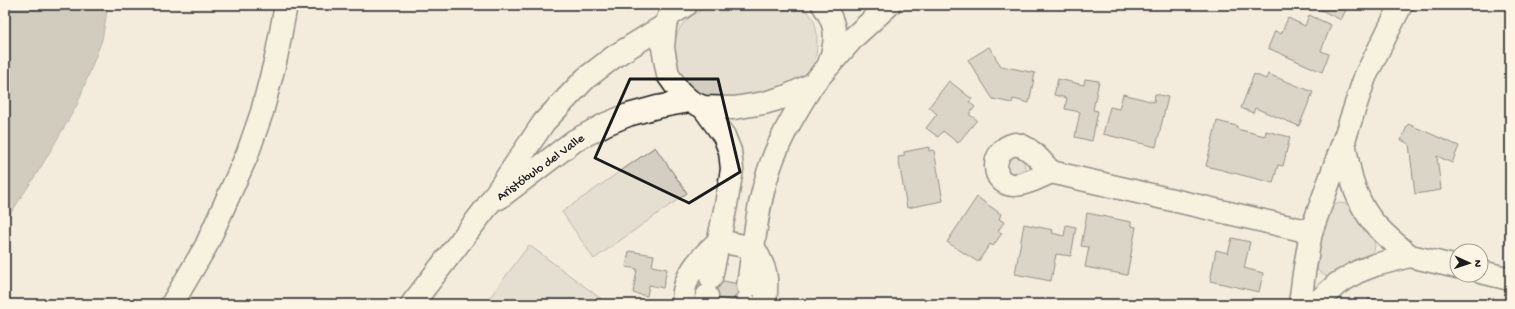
<svg xmlns="http://www.w3.org/2000/svg" width="1515" height="309" font-family="'Gochi Hand',sans-serif">
	<style>
		.green { fill: #d3cec1; stroke: #78756e }
		.water { fill: #aaa59b; stroke: #716e68 }
		.building { fill: #beb9ae; stroke: #1c1c1c }
		.lines { fill: none; stroke-linecap: round; stroke-linejoin: round }
		.minor-casing { stroke: #1c1c1c; stroke-width: 25 }
		.tertiary-casing { stroke: #1c1c1c; stroke-width: 25 }
		.minor { stroke: #fcf5e5; stroke-width: 22 }
		.tertiary { stroke: #fcf5e5; stroke-width: 22 }
		.marked { fill: none; stroke: #1c1c1c; stroke-width: 3; stroke-linejoin: round }
		.labels { text-anchor: middle; dominant-baseline: central; stroke-width: 3; stroke-linejoin: round; paint-order: stroke }
		.street-label { font-size: 13px; fill: #1c1c1c; stroke: #fcf5e5 }
	</style>
	<rect width="100%" height="100%" fill="#f3ecdd"/>
	<filter id="ink" filterUnits="userSpaceOnUse"><feTurbulence type="fractalNoise" baseFrequency=".025" numOctaves="2"/><feDisplacementMap in="SourceGraphic" scale="8" xChannelSelector="R" yChannelSelector="G"/><feConvolveMatrix kernelMatrix="1 2 1 2 8 2 1 2 1" color-interpolation-filters="sRGB"/></filter>
	<g filter="url(#ink)">
		<g class="green">
			<path d="M712 5H800C814 16 817 24 817 42 817 52 816 62 809 70 792 92 760 95 734 97 728 98 721 99 716 98 692 96 673 74 674 50 675 24 690 15 712 5Z"/>
			<polygon points="655,147 687,193 594,259 562,212"/>
			<path d="M1015 156C1024 158 1027 165 1024 174L1014 180 1003 163 1005 160Z"/>
			<polygon points="1339,203 1346,204 1353,209 1374,239 1375,246 1374,251 1366,260 1337,275 1327,277 1318,271 1315,263 1329,208"/>
			<polygon points="529,245 608,304 485,304"/>
		</g>
		<g class="water">
			<polygon points="5,5 108,5 102,40 77,105 41,167 5,222"/>
			<polygon points="1510,150 1510,204 1505,193 1506,160"/>
		</g>
		<g class="building">
			<polygon points="1311,5 1348,5 1341,20"/>
			<polygon points="1309,15 1331,25 1321,51 1329,54 1322,72 1268,48 1275,31 1281,34 1288,18 1305,26"/>
			<polygon points="989,47 1001,66 1035,73 1029,103 1013,99 1012,103 993,99 968,60"/>
			<polygon points="1254,74 1266,79 1268,74 1313,92 1299,126 1255,108 1253,113 1241,108"/>
			<polygon points="1058,79 1084,85 1085,79 1099,81 1093,110 1098,111 1092,141 1075,137 1080,112 1065,109 1067,98 1054,95"/>
			<polygon points="949,81 972,99 969,102 975,107 969,114 977,120 958,143 943,131 938,137 926,128 937,114 929,107"/>
			<polygon points="1123,94 1154,102 1155,94 1168,97 1156,147 1103,134 1110,107 1119,109"/>
			<polygon points="1217,121 1237,126 1237,129 1265,136 1266,131 1290,137 1283,166 1278,165 1273,183 1206,166"/>
			<polygon points="1408,124 1459,146 1452,163 1437,156 1441,190 1415,194 1409,144 1401,140"/>
			<polygon points="929,147 929,151 934,150 943,201 907,208 898,157 904,156 904,152"/>
			<polygon points="977,197 1001,214 999,219 1004,222 998,231 1002,233 993,246 990,244 978,262 947,242"/>
			<polygon points="1087,213 1131,222 1131,226 1136,227 1127,275 1085,267 1089,247 1081,246"/>
			<polygon points="1024,224 1053,230 1052,233 1064,236 1066,225 1076,227 1071,256 1056,254 1051,281 1015,274"/>
			<polygon points="1232,238 1250,242 1244,268 1263,273 1259,292 1210,281 1216,250 1228,253"/>
			<polygon points="629,251 654,255 652,266 667,269 663,288 649,285 647,296 633,293 637,269 626,267"/>
			<polygon points="697,276 760,288 757,304 748,304 694,293"/>
			<polygon points="1368,299 1392,300 1392,304 1367,304"/>
			<polygon points="1208,300 1233,302 1233,304 1208,304"/>
		</g>
		<g class="lines">
			<defs>
				<g id="minor">
					<polyline points="703,107 724,136 730,151 732,169 726,205 711,278"/>
					<polyline points="1344,140 1365,77 1401,5"/>
					<path d="M1015 144C1030 146 1041 161 1051 172 1040 177 1025 185 1013 185 991 184 989 150 1015 144Z"/>
					<polyline points="1051,172 1311,232"/>
					<polyline points="1481,272 1510,279"/>
					<path d="M748 286C753 251 756 214 766 180 775 146 794 114 813 84"/>
					<polyline points="172,304 206,246 247,155 262,112 276,58 286,5"/>
					<path d="M684 304C680 278 701 257 719 241L754 248C767 271 768 277 765 304"/>
					<polyline points="704,304 707,296"/>
					<polyline points="745,304 745,303"/>
					<path d="M1300 304 1304 273 1311 232 1344 140C1348 167 1353 195 1370 218 1381 233 1396 244 1410 256"/>
					<polyline points="1315,304 1337,284 1357,272 1375,265 1410,256 1457,267"/>
				</g>
				<g id="tertiary">
					<polyline points="686,5 670,15 665,25 663,48 668,75 680,92 690,101 703,107 734,108 764,103 785,97 813,84 854,37 889,5"/>
					<path d="M823 5C838 25 837 41 829 64"/>
					<polyline points="499,198 574,141 606,124 628,115 657,107 690,101"/>
					<polyline points="412,304 486,208 544,122 586,78 615,56 665,25"/>
				</g>
			</defs>
			<use href="#minor" class="minor-casing"/>
			<use href="#tertiary" class="tertiary-casing"/>
			<use href="#minor" class="minor"/>
			<use href="#tertiary" class="tertiary"/>
		</g>
	</g>
	<path d="M0 0H1515V309H0ZM630 79H718L740 172 689 203 595 158Z" fill="#f3ecdd" fill-opacity=".55" fill-rule="evenodd"/>
	<path class="marked" d="M630 79H718L740 172 689 203 595 158Z"/>
	<g class="labels">
		<g class="street-label">
			<text transform="translate(541 168) rotate(-36)">Aristóbulo del Valle</text>
		</g>
	</g>
	<rect width="1515" height="309" fill="none" stroke="#fcf5e5" stroke-width="20"/>
	<rect x="10" y="10" width="1495" height="289" fill="none" stroke="#1c1c1c" stroke-width="1.5" filter="url(#ink)"/>
	<g transform="translate(1469 263) rotate(93)"><circle r="19" fill="#fcf5e5" stroke="#a29e95"/>
	<path d="M0-3L7 15L0 10L-7 15Z" fill="#1c1c1c"/>
	<text y="-6" font-size="11" font-weight="bold" text-anchor="middle" fill="#1c1c1c">N</text>
	</g>
</svg>
